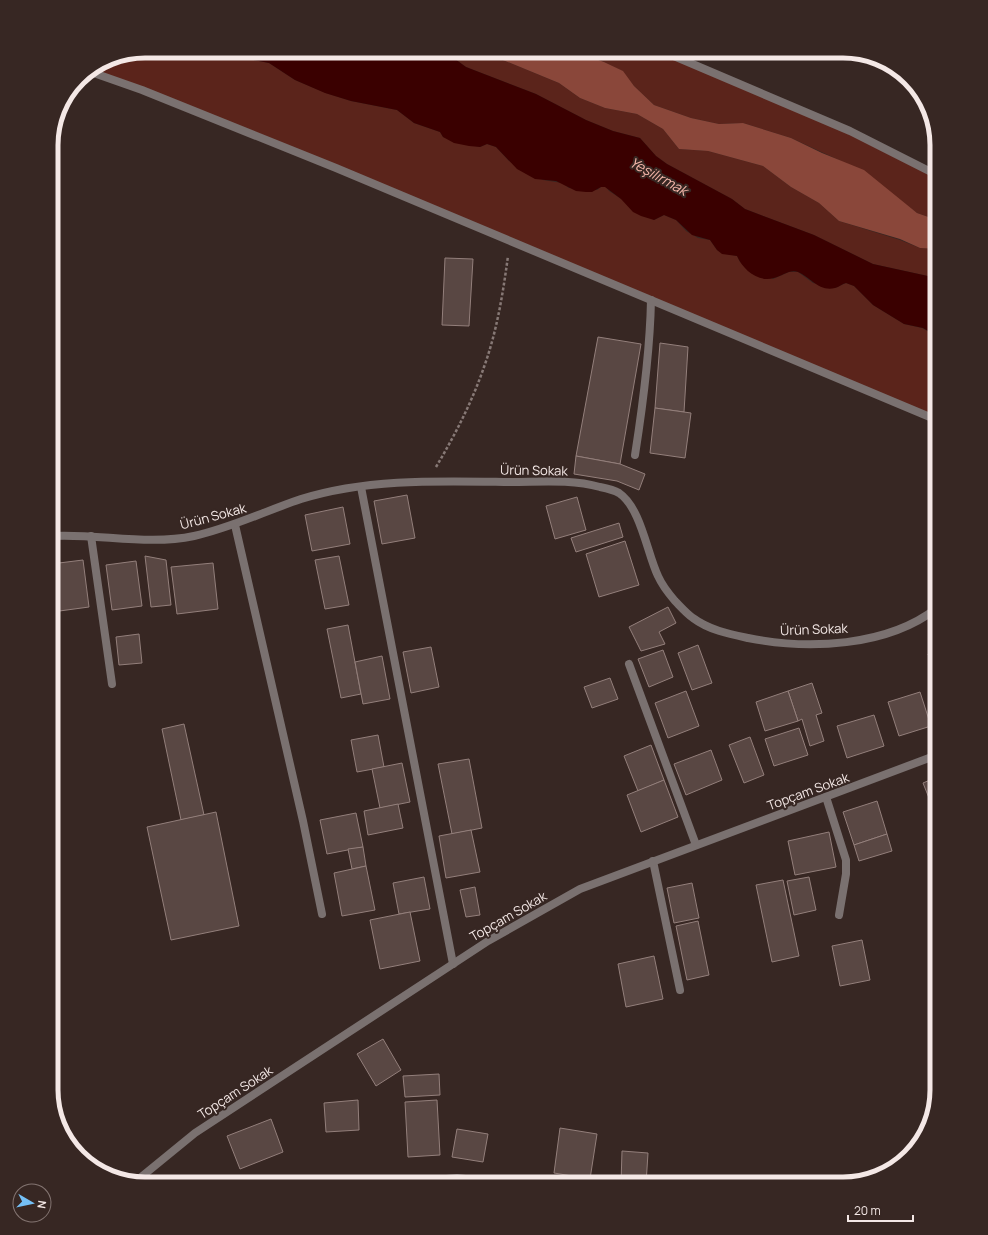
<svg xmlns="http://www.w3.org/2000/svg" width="988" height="1235" font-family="Manrope,sans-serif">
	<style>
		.green { fill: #5b241b }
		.forest { fill: #8a473a }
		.water { fill: #3a0000 }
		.building { fill: #594743; stroke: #937f7b }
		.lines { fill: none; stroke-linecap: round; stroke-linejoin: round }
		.path { stroke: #877976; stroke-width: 2.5; stroke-dasharray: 3 2; stroke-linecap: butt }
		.lane { stroke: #7a7170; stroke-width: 8 }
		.street { stroke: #7a7170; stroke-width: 8 }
		.labels { text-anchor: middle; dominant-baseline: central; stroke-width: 4; stroke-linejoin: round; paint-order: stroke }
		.street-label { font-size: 13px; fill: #f4e8e6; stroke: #372723 }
		.water-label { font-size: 14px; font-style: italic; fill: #f4b6a9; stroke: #372723 }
		.rim { fill: none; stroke: #f4e8e6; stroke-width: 5 }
	</style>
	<rect width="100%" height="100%" fill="#372723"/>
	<g class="green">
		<polygon points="145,51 222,51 229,55 269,63 295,80 326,93 351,101 397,110 414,123 440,132 443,137 480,147 487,144 496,147 509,161 543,180 562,183 569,188 597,190 601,187 606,187 609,191 654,220 664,215 676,220 686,231 698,238 710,240 717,250 722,253 737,256 740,262 773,279 789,272 798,272 813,283 835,288 846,283 854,286 873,305 904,324 922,328 933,334 937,334 937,420 336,168 88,71 109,58"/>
		<polygon points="444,51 481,51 559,83 580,98 605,108 637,114 663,129 679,149 708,151 763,166 791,187 819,203 839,221 900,240 920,248 937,249 937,278 873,264 814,235 745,209 732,199 667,164 656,156 640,138 613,131 586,120 536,94 466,67"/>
		<polygon points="574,51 662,51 850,131 937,175 937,220 917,213 897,198 841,161 791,138 743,123 719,124 691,118 654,105 634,86 622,71 604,62"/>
	</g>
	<polygon class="forest" points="481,51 574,51 604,62 623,71 634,86 654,105 691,118 719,124 743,123 791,138 822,153 864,170 917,213 937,220 937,249 920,248 900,239 839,221 819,203 791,187 763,166 708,151 679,149 663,129 637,114 605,108 580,98 559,83"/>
	<path class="water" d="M222 51H444L466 67 536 94 586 120 613 131 640 138 656 156 667 164 732 199 745 209 814 235 873 264 937 278V334H933L923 328 904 324 873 305 854 286 846 283C842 284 839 287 835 288 819 292 810 277 798 272 790 269 782 276 774 278 759 283 743 270 737 256L722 254 717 250 710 240 692 235 676 220 664 215 654 220 641 216 633 212 621 199 605 187H601L592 192H586L576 191 556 181 535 179 517 169 496 147 487 144 480 147 469 146 454 143 443 137 440 132 414 123 397 110 351 101 325 93 295 80 269 63 229 55Z"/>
	<g class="building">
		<polygon points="445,258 473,259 469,326 442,325"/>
		<polygon points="598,337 641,344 620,464 576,456"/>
		<polygon points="660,343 688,347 684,412 655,408"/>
		<polygon points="655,408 691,413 685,458 650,453"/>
		<polygon points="576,456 620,464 645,474 639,490 617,481 574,474"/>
		<polygon points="407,495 415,538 382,544 374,501"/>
		<polygon points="577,497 586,530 555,539 546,506"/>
		<polygon points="343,507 350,544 312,551 305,515"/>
		<polygon points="619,523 623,537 576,552 571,538"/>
		<polygon points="625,541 639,585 599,597 586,554"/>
		<polygon points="145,556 166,560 171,605 151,607"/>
		<polygon points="339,556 349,605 325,609 315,560"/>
		<polygon points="83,560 89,607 52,612 51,564"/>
		<polygon points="136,561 142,606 112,610 106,565"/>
		<polygon points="213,563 218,609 177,614 171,567"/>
		<polygon points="668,607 676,623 659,632 665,644 641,651 629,627"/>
		<polygon points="348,625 361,694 341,698 327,629"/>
		<polygon points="139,634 142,663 119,665 116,637"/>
		<polygon points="698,645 712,683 692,690 678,653"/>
		<polygon points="431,647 439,687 411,693 403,652"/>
		<polygon points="663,650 673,677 649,687 638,659"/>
		<polygon points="937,650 937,677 928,654"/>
		<polygon points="382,656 390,699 363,704 355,662"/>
		<polygon points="610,678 618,699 592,708 584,687"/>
		<polygon points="812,683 822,713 816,715 824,741 810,746 802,719 798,721 788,691"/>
		<polygon points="686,691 699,726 668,738 655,703"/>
		<polygon points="788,691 798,721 765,731 756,702"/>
		<polygon points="920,692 931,726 899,736 888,702"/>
		<polygon points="874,715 884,746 847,758 837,726"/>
		<polygon points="184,724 204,815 181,820 162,729"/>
		<polygon points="799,728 808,755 774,766 765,739"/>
		<polygon points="378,735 384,767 357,772 351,740"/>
		<polygon points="750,737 764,775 744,783 729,745"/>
		<polygon points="651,745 664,780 638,791 624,756"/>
		<polygon points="711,750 722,780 686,795 674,764"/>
		<polygon points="469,759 482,828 452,834 438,764"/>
		<polygon points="402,763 410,802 380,808 372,769"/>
		<polygon points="937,777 937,806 933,808 923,783"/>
		<polygon points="664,780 678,817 641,832 627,795"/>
		<polygon points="877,801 887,834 854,845 843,812"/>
		<polygon points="398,804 403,828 368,835 364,811"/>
		<polygon points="216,812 239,926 171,940 147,827"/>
		<polygon points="356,813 363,847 327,854 320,820"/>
		<polygon points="471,830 480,872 446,878 439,836"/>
		<polygon points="829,832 836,867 795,875 788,841"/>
		<polygon points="887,834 892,851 859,861 854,845"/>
		<polygon points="363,847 366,866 352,869 348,849"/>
		<polygon points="366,866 375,910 342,916 334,873"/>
		<polygon points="424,877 430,909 399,914 393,883"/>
		<polygon points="809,877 816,910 794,915 787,881"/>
		<polygon points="783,880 799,956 772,962 756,885"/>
		<polygon points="692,883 699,918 674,923 667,888"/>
		<polygon points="475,887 480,915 466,917 460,890"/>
		<polygon points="410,912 420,961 380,969 370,920"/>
		<polygon points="698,921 709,975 687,980 676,926"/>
		<polygon points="862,940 870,980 840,986 832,946"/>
		<polygon points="654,956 663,999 626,1007 618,964"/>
		<polygon points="383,1039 401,1070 376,1086 357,1054"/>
		<polygon points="439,1074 440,1095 405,1097 403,1076"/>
		<polygon points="358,1100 359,1130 326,1132 324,1103"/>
		<polygon points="437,1100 440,1155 408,1157 405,1102"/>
		<polygon points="271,1119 283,1152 240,1169 227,1136"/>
		<polygon points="560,1128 597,1134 590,1179 554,1173"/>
		<polygon points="457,1129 488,1134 483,1162 452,1157"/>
		<polygon points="622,1151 648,1153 646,1184 621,1184"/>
	</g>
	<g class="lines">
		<path class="path" d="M436 467C455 435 472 402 484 367 497 331 503 293 508 256"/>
		<g class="lane">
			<path d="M635 455C643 404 650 353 651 300"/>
			<polyline points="235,525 303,821 322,914"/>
			<polyline points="91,536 112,684"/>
			<polyline points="629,664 696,845"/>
			<polyline points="826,797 846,860 846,874 839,915"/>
			<polyline points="653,861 680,990"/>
		</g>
		<g class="street">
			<polyline points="662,51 850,131 937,175"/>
			<polyline points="88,71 142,90 336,168 937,420"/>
			<polyline points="361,487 453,964"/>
			<path d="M51 536C98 533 147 546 194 536 231 528 265 511 301 499 368 478 442 481 511 482 540 482 571 479 600 487 605 488 614 490 619 493 641 508 647 553 658 576 662 585 669 594 675 601 680 606 687 614 693 618 709 630 729 634 748 638 808 650 887 647 937 608"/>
			<polyline points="135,1182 195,1133 488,941 580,889 937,755"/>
			<polyline points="165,1184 222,1180 286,1183 404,1183 457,1178 508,1184"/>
		</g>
	</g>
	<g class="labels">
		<g class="street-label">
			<text transform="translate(534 470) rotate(1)">Ürün Sokak</text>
			<text transform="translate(213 516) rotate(-15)">Ürün Sokak</text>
			<text transform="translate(814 629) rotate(-2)">Ürün Sokak</text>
			<text transform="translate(808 791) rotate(-20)">Topçam Sokak</text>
			<text transform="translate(508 916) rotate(-30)">Topçam Sokak</text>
			<text transform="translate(235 1092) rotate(-33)">Topçam Sokak</text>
		</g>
		<g class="water-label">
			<text transform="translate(659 176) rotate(29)">Yeşilırmak</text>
		</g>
	</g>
	<path d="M0 0H988V1235H0ZM145 58H843A87 87 0 0 1 930 145V1090A87 87 0 0 1 843 1177H145A87 87 0 0 1 58 1090V145A87 87 0 0 1 145 58Z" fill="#372723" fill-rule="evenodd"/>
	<path class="rim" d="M145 58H843A87 87 0 0 1 930 145V1090A87 87 0 0 1 843 1177H145A87 87 0 0 1 58 1090V145A87 87 0 0 1 145 58Z"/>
	<g transform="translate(32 1203) rotate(99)"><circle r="19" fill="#372723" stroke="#837471"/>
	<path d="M0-3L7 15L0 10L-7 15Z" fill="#75c0f6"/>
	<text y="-6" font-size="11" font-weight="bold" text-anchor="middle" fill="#f4e8e6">N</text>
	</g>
	<path d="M848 1215v6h65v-6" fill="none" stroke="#f4e8e6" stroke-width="2"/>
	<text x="854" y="1215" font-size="12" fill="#f4e8e6" stroke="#372723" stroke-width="3" paint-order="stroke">20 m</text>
</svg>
